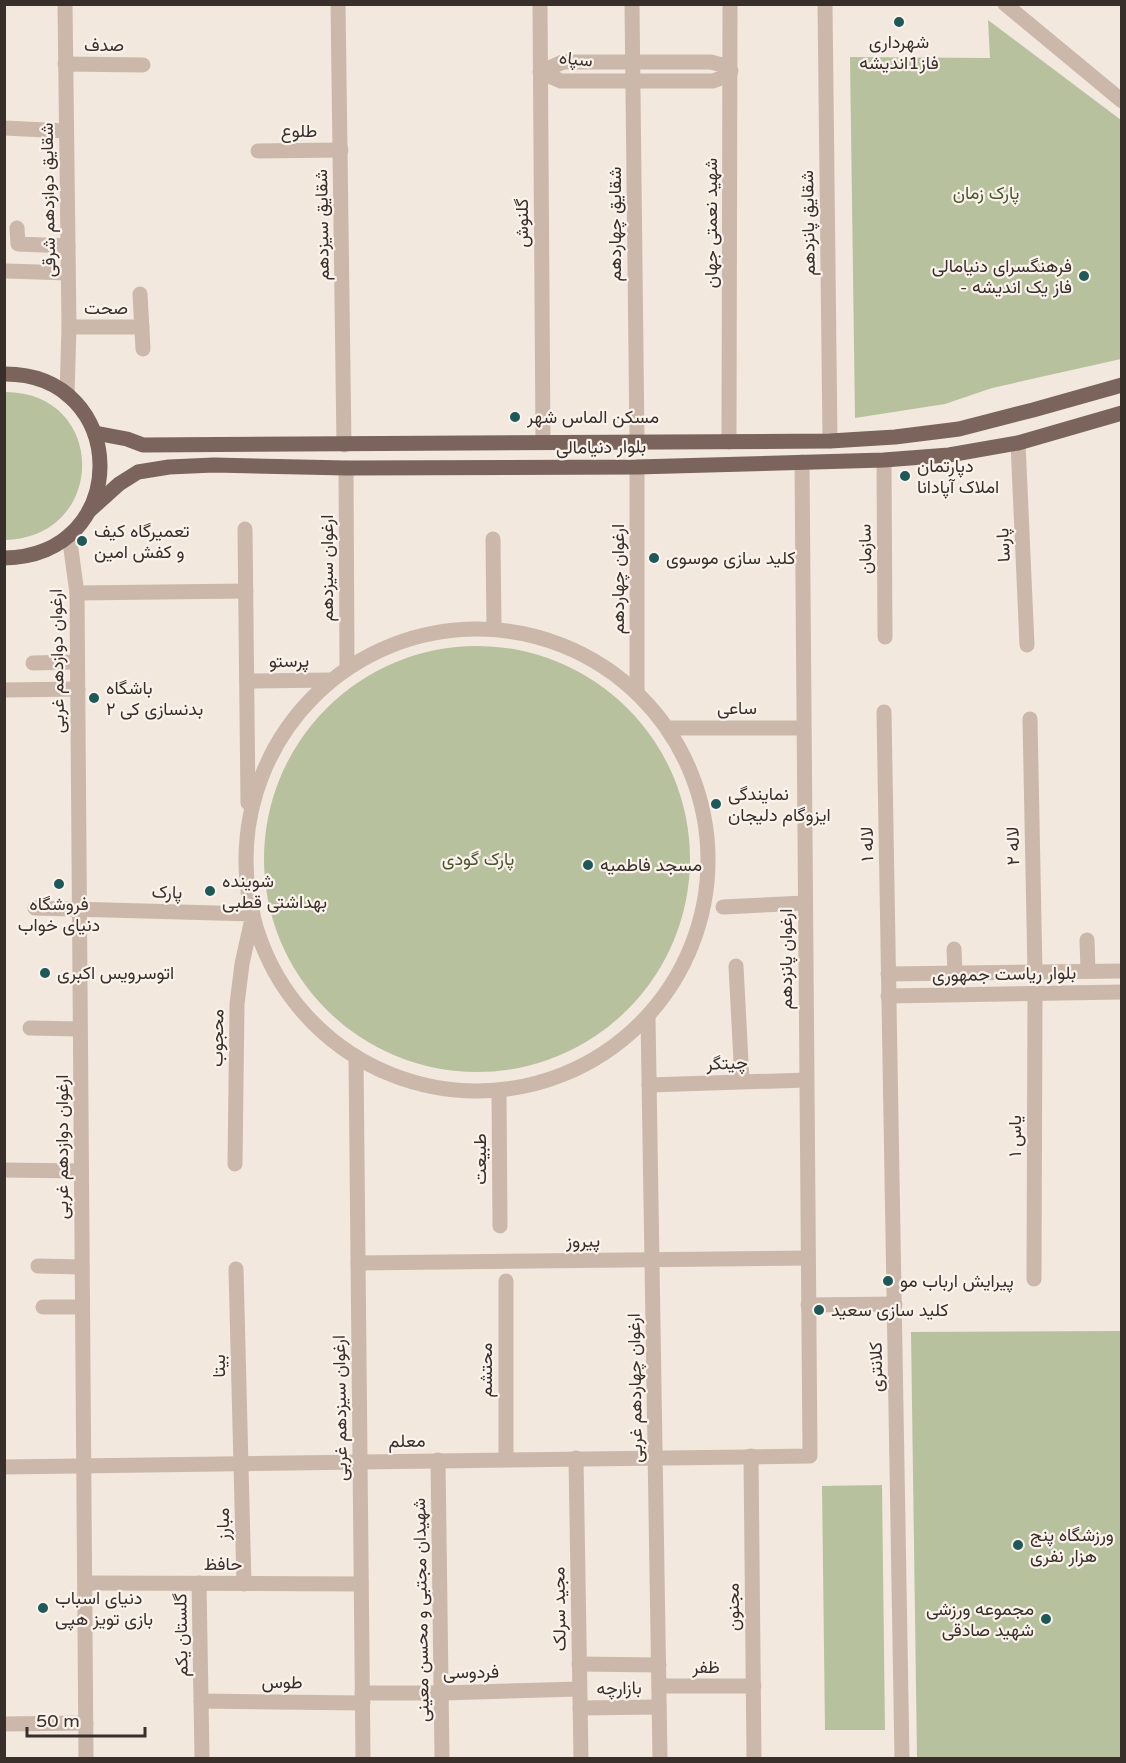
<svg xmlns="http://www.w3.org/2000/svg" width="1126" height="1763" font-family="'Varela Round',Vazirmatn,sans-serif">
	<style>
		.green { fill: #b7c19e }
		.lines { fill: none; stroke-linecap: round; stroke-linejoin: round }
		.minor { stroke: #cbb8aa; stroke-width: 15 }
		.major { stroke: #7a645b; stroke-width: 15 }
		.poi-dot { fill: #1f5859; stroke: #faf2eb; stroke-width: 2 }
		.labels { text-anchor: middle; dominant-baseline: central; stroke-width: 4.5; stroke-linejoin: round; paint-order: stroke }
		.poi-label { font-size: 18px; fill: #382e2a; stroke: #faf2eb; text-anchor: start }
		.street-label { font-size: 18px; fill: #382e2a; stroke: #faf2eb }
		.park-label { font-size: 18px; fill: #49562e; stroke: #faf2eb }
	</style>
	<rect width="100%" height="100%" fill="#f2e8de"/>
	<g class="green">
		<polygon points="988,20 1121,120 1121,359 992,388 945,404 855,418 850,57 990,58"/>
		<path d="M5 392C108 392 108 538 4 540Z"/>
		<circle cx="477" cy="859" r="213"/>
		<polygon points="1121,1331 1121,1758 917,1758 911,1332"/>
		<polygon points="882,1485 885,1730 825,1730 822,1486"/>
	</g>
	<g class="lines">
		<g class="minor">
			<polyline points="65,4 69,327 67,395"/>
			<polyline points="338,4 344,445"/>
			<polyline points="540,4 543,442"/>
			<polyline points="632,4 637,442"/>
			<polyline points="825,4 830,441"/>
			<polyline points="1005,4 1122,101"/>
			<polygon points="563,62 711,62 722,65 731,71 724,77 713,81 561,81 540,72"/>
			<polyline points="65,64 143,65"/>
			<polyline points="4,128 66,131"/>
			<polyline points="258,151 341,150"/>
			<polyline points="17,228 18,244 68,246"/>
			<polyline points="7,271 68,273"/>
			<polyline points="140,294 143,349"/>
			<polyline points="69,327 142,327"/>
			<polyline points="729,442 730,4"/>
			<polyline points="1018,443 1027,645"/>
			<polyline points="884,460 885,637"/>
			<polyline points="346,468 347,668"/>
			<polyline points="245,529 248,803"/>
			<polyline points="69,535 77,593 86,1758"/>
			<polyline points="493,539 494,628"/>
			<polyline points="77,593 246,591"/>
			<circle cx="477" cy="860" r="231"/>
			<polyline points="33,663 77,662"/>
			<polyline points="247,681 331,680"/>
			<polyline points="4,690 78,689"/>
			<polyline points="637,692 637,467"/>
			<polyline points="884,712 902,1758"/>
			<polyline points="1030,719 1035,972"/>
			<polyline points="671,728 803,728"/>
			<polyline points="723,907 805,903"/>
			<polyline points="35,908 253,914 242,964 237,1004 235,1164"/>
			<polyline points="1087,940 1088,971"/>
			<polyline points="954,949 955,973"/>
			<polyline points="736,966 742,1081"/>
			<polyline points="888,974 1122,971"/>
			<polyline points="888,996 1122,992"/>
			<polyline points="648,1016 660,1758"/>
			<polyline points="30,1028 80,1029"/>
			<polyline points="356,1057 363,1758"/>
			<polyline points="649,1085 806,1080"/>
			<polyline points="499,1091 500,1226"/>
			<polyline points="4,1170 81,1171"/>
			<polyline points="358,1263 808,1258"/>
			<polyline points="38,1266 82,1267"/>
			<polyline points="236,1269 244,1584"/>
			<polyline points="1034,1279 1035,993"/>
			<polyline points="808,1305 895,1304"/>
			<polyline points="43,1307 82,1307"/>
			<polyline points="751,1456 754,1758"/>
			<polyline points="576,1458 581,1758"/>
			<polyline points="506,1459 506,1281"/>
			<polyline points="438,1460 442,1758"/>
			<polyline points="4,1467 810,1456 802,462"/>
			<polyline points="85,1583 361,1584"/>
			<polyline points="199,1583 202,1758"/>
			<polyline points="579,1664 659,1665"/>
			<polyline points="659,1686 754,1686"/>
			<polyline points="362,1693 442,1693 579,1689"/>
			<polyline points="201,1701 363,1703"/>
			<polyline points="580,1708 659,1707"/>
			<polyline points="4,1724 86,1723"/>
		</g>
		<g class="major">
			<path d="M4 374C130 373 134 556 4 558"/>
			<polyline points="95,433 127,439 143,445 830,441 895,437 959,429 1033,410 1122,385"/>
			<polyline points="89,511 119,484 138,472 169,467 214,465 346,468 637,467 884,460 949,455 1018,443 1122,413"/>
		</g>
	</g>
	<g class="poi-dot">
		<circle cx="899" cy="22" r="6"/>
		<circle cx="1084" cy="276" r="6"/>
		<circle cx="515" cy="417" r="6"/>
		<circle cx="905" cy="476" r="6"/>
		<circle cx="82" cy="541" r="6"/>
		<circle cx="654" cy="558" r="6"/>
		<circle cx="94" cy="698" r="6"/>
		<circle cx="716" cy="804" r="6"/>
		<circle cx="588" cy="865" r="6"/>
		<circle cx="59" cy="884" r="6"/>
		<circle cx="210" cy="891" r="6"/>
		<circle cx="45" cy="973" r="6"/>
		<circle cx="888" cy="1281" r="6"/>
		<circle cx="819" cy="1310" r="6"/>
		<circle cx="1018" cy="1545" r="6"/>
		<circle cx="43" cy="1608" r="6"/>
		<circle cx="1046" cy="1619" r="6"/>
	</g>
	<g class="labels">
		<g class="poi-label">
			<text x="899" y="42" text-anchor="middle">شهرداری<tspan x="899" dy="21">فاز1اندیشه</tspan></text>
			<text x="1072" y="266" text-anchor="end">فرهنگسرای دنیامالی<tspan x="1072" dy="21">- فاز یک اندیشه</tspan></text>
			<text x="527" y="417">مسکن الماس شهر</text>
			<text x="917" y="466">دپارتمان<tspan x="917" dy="21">املاک آپادانا</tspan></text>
			<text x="94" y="531">تعمیرگاه کیف<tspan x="94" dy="21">و کفش امین</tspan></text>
			<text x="666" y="558">کلید سازی موسوی</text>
			<text x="106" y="688">باشگاه<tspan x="106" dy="21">بدنسازی کی ۲</tspan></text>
			<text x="728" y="794">نمایندگی<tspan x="728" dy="21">ایزوگام دلیجان</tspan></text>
			<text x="600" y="865">مسجد فاطمیه</text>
			<text x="222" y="881">شوینده<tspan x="222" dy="21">بهداشتی قطبی</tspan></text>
			<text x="59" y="904" text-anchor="middle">فروشگاه<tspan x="59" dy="21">دنیای خواب</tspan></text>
			<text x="57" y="973">اتوسرویس اکبری</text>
			<text x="900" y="1281">پیرایش ارباب مو</text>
			<text x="831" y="1310">کلید سازی سعید</text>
			<text x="1030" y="1535">ورزشگاه پنج<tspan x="1030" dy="21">هزار نفری</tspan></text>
			<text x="55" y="1598">دنیای اسباب<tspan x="55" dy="21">بازی تویز هپی</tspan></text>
			<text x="1034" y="1609" text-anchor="end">مجموعه ورزشی<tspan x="1034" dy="21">شهید صادقی</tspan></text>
		</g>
		<g class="street-label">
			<text x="104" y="45">صدف</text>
			<text transform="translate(576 59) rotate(6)">سپاه</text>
			<text x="299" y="131">طلوع</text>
			<text transform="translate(48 200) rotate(-91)">شقایق دوازدهم شرقی</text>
			<text transform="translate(522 223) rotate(-90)">گلنوش</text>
			<text transform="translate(711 223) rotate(-90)">شهید نعمتی جهان</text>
			<text transform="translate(808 223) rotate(-91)">شقایق پانزدهم</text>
			<text transform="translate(615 224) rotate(-90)">شقایق چهاردهم</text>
			<text transform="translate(322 225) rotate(-91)">شقایق سیزدهم</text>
			<text x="106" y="308">صحت</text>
			<text transform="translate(601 447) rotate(-1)">بلوار دنیامالی</text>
			<text transform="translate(1003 545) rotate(-93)">پارسا</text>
			<text transform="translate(865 549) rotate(-91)">سازمان</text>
			<text transform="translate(327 568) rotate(-90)">ارغوان سیزدهم</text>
			<text transform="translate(618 579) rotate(-90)">ارغوان چهاردهم</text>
			<text transform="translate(57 661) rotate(-91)">ارغوان دوازدهم غربی</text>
			<text transform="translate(289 661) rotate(-1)">پرستو</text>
			<text x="737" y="708">ساعی</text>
			<text transform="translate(867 844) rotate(-91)">لاله ۱</text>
			<text transform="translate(1013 846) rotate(-91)">لاله ۲</text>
			<text transform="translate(167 892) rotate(2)">پارک</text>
			<text transform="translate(786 959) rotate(-90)">ارغوان پانزدهم</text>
			<text transform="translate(1004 974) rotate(-1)">بلوار ریاست جمهوری</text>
			<text transform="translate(217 1038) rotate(-89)">محجوب</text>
			<text transform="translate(727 1063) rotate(-2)">چیتگر</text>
			<text transform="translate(1015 1136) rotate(-90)">یاس ۱</text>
			<text transform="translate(62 1147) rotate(-90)">ارغوان دوازدهم غربی</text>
			<text transform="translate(480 1159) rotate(-90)">طبیعت</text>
			<text transform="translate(583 1241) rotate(-1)">پیروز</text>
			<text transform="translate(219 1366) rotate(-91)">بیتا</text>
			<text transform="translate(876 1367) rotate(-91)">کلانتری</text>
			<text transform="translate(486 1370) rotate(-90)">محتشم</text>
			<text transform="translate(635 1388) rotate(-91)">ارغوان چهاردهم غربی</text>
			<text transform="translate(340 1408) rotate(-91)">ارغوان سیزدهم غربی</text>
			<text transform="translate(407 1441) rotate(-1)">معلم</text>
			<text transform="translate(223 1524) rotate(-91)">مبارز</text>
			<text x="223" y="1564">حافظ</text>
			<text transform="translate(733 1607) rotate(-91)">مجنون</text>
			<text transform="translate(559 1609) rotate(-91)">مجید سرلک</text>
			<text transform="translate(421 1610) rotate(-91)">شهیدان مجتبی و محسن معینی</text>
			<text transform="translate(181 1635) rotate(-91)">گلستان یکم</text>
			<text x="706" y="1667">ظفر</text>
			<text transform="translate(471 1672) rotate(-1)">فردوسی</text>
			<text transform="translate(282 1682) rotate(1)">طوس</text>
			<text transform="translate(619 1688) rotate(-1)">بازارچه</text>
		</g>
		<g class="park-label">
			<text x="986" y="193">پارک زمان</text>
			<text x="478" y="859">پارک گودی</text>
		</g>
	</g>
	<rect width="1126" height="1763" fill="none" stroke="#382e2a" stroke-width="12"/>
	<path d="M27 1727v9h118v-9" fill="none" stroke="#382e2a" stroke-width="3"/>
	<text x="36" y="1727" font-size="18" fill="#382e2a" stroke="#faf2eb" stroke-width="4.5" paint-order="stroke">50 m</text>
</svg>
